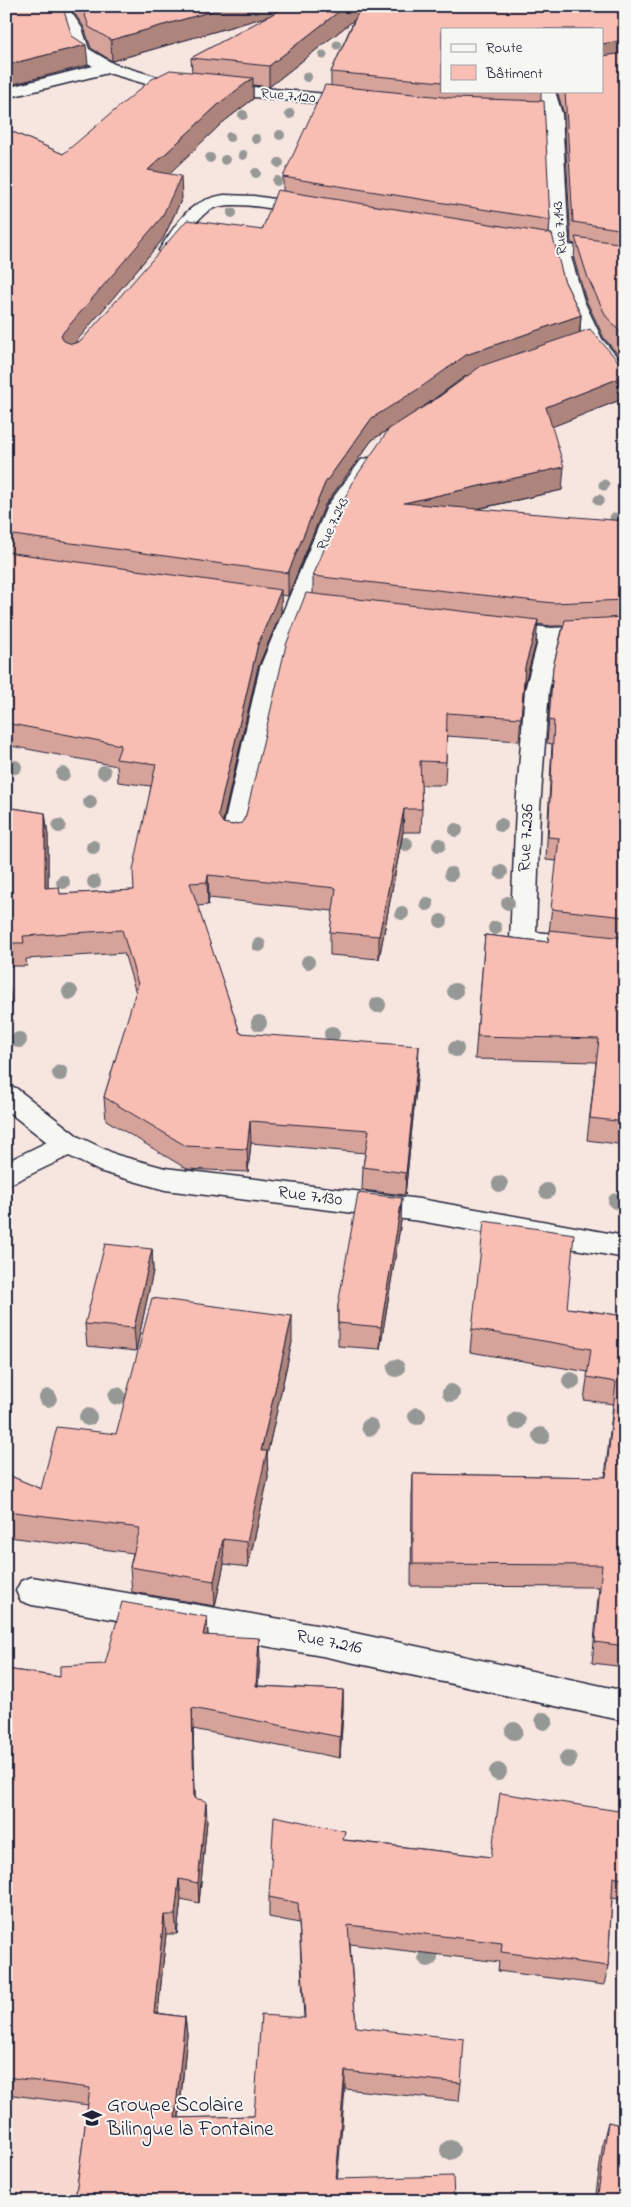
<svg xmlns="http://www.w3.org/2000/svg" width="631" height="2207" font-family="'Indie Flower',sans-serif">
	<style>
		.built { fill: #f8d9d2 }
		.lines { fill: none; stroke-linecap: round; stroke-linejoin: round }
		.street-casing { stroke: #22223b; stroke-width: 3 }
		.street { fill: #f6f6f2; fill-rule: evenodd }
		.tree { fill: #969896 }
		.wall { fill: #d6a39a; stroke: #22223b; fill-rule: evenodd }
		.shaded-wall { fill: #ae857d; stroke: #22223b }
		.building { fill: #f9beb3; stroke: #22223b }
		.labels { text-anchor: middle; dominant-baseline: central; stroke-width: 4; stroke-linejoin: round; paint-order: stroke }
		.far-street-label { font-size: 15px; fill: #22223b; stroke: #f6f6f2 }
		.street-label { font-size: 18px; fill: #22223b; stroke: #f6f6f2 }
		.near-poi-label { font-size: 21px; fill: #22223b; stroke: #f6f6f2; text-anchor: start }
	</style>
	<rect width="100%" height="100%" fill="#f7e5df"/>
	<filter id="ink" filterUnits="userSpaceOnUse"><feTurbulence type="fractalNoise" baseFrequency=".02" numOctaves="2"/><feDisplacementMap in="SourceGraphic" scale="10" xChannelSelector="R" yChannelSelector="G"/><feConvolveMatrix kernelMatrix="1 2 1 2 8 2 1 2 1" color-interpolation-filters="sRGB"/></filter>
	<g filter="url(#ink)">
		<polygon class="built" points="6,2005 103,2025 187,2035 171,2201 6,2201"/>
		<g class="lines">
			<defs>
				<g id="street">
					<polygon points="50,6 67,6 82,28 89,49 114,64 161,78 357,97 363,98 366,102 363,106 357,107 160,88 108,73 6,98 6,88 93,66 75,56 66,28"/>
					<rect x="529" y="6" width="16" height="23"/>
					<polygon points="537,91 555,91 562,114 569,245 625,252 625,264 571,257 584,301 602,339 625,366 625,385 618,383 583,341 564,301 552,254 512,248 510,244 512,240 519,238 550,242 544,119 501,116 498,112 501,108 543,108"/>
					<path d="M224 195 254 196 315 205 317 209 315 213 308 215C284 211 228 197 208 211 194 221 185 241 175 254H161L159 250C179 221 187 201 224 195Z"/>
					<polygon points="368,458 375,460 379,464 349,506 284,667 245,838 242,844 233,846 224,844 221,838 260,667 327,506 361,460"/>
					<polygon points="499,622 551,628 625,624 625,638 561,641 549,690 540,808 536,932 625,942 625,960 523,949 514,946 510,940 516,808 525,690 538,641 491,634 488,629 491,624"/>
					<polygon points="6,1085 16,1088 79,1137 117,1155 165,1168 420,1199 625,1236 625,1258 420,1221 165,1190 99,1171 69,1156 6,1186 6,1162 47,1142 6,1110"/>
					<polygon points="32,1577 322,1626 625,1691 625,1721 322,1656 32,1605 21,1601 16,1591 21,1581"/>
				</g>
			</defs>
			<use href="#street" class="street-casing"/>
			<use href="#street" class="street"/>
		</g>
		<g class="tree">
			<circle cx="337" cy="45" r="4.5"/>
			<circle cx="323" cy="55" r="4.5"/>
			<circle cx="307" cy="77" r="5"/>
			<circle cx="290" cy="114" r="5"/>
			<circle cx="243" cy="115" r="5"/>
			<circle cx="280" cy="135" r="5"/>
			<circle cx="230" cy="137" r="5"/>
			<circle cx="256" cy="139" r="5"/>
			<circle cx="243" cy="155" r="5"/>
			<circle cx="210" cy="158" r="5"/>
			<circle cx="225" cy="160" r="5"/>
			<circle cx="279" cy="163" r="5"/>
			<circle cx="256" cy="173" r="5"/>
			<circle cx="277" cy="181" r="5"/>
			<circle cx="232" cy="213" r="5"/>
			<circle cx="604" cy="485" r="5.5"/>
			<circle cx="599" cy="500" r="5.5"/>
			<circle cx="615" cy="518" r="5.5"/>
			<circle cx="15" cy="767" r="7"/>
			<circle cx="104" cy="772" r="7"/>
			<circle cx="63" cy="774" r="7"/>
			<circle cx="90" cy="802" r="7"/>
			<circle cx="501" cy="825" r="7"/>
			<circle cx="59" cy="826" r="7"/>
			<circle cx="456" cy="830" r="7"/>
			<circle cx="406" cy="844" r="7"/>
			<circle cx="439" cy="845" r="7"/>
			<circle cx="93" cy="847" r="7"/>
			<circle cx="501" cy="872" r="7"/>
			<circle cx="451" cy="874" r="7"/>
			<circle cx="63" cy="882" r="7"/>
			<circle cx="94" cy="882" r="7"/>
			<circle cx="508" cy="903" r="7"/>
			<circle cx="427" cy="904" r="7"/>
			<circle cx="402" cy="913" r="7"/>
			<circle cx="441" cy="921" r="7"/>
			<circle cx="495" cy="928" r="7"/>
			<circle cx="259" cy="945" r="7"/>
			<circle cx="308" cy="962" r="7"/>
			<circle cx="455" cy="991" r="8"/>
			<circle cx="70" cy="992" r="8"/>
			<circle cx="378" cy="1005" r="8"/>
			<circle cx="259" cy="1023" r="8"/>
			<circle cx="332" cy="1034" r="8"/>
			<circle cx="19" cy="1040" r="8"/>
			<circle cx="456" cy="1049" r="8"/>
			<circle cx="60" cy="1073" r="8"/>
			<circle cx="500" cy="1184" r="8"/>
			<circle cx="547" cy="1191" r="8"/>
			<circle cx="616" cy="1201" r="8"/>
			<circle cx="396" cy="1368" r="9"/>
			<circle cx="571" cy="1381" r="9"/>
			<circle cx="451" cy="1393" r="9"/>
			<circle cx="117" cy="1396" r="9"/>
			<circle cx="48" cy="1398" r="9"/>
			<circle cx="417" cy="1416" r="9"/>
			<circle cx="88" cy="1417" r="9"/>
			<circle cx="517" cy="1421" r="9"/>
			<circle cx="370" cy="1427" r="9"/>
			<circle cx="541" cy="1436" r="9"/>
			<circle cx="544" cy="1721" r="9"/>
			<circle cx="514" cy="1731" r="9"/>
			<circle cx="568" cy="1759" r="9"/>
			<circle cx="498" cy="1772" r="9"/>
			<circle cx="428" cy="1957" r="10"/>
			<circle cx="450" cy="2150" r="10"/>
		</g>
		<g class="wall">
			<path d="M69 6H529V10H546V6H625V363L604 338 586 300 574 259 575 244 571 243 564 114 557 91H602V29H442V91H541V100L550 220 549 233 564 280 581 315 580 333 619 362 625 364V398L551 427 562 490 478 509 623 565 625 564V1145L587 1140 596 1062 475 1059 485 935 548 942 557 861 546 860 552 744 547 743 553 667 563 626H551L537 624 536 643 523 690 519 741 447 736 445 785H421L422 809 421 832H403L379 959 330 955V932L333 911 209 898 208 905 197 906 240 1033 418 1069 405 1195 362 1190 363 1167 365 1153 251 1143 248 1172 187 1169 106 1120 104 1097 136 993 124 953 26 959 27 966H6V807L45 813 48 836V888L60 894 134 890 151 786 118 782 117 766 6 745V129L63 154 192 72 191 58 272 15 112 61 91 48 84 27ZM354 20 331 72V86L283 177V191L262 230 81 341 74 343 163 239 182 198 168 174 222 123 253 99V85L269 87ZM468 376 436 399 424 407 464 377ZM388 430 313 576V594L246 815 242 823 232 825 223 823 258 667 281 613V595L288 596 325 505 372 440Z"/>
			<polygon points="625,1161 625,1182 623,1182"/>
			<polygon points="401,1221 380,1349 338,1346 338,1305"/>
			<polygon points="152,1249 153,1271 136,1351 87,1346 85,1324"/>
			<polygon points="567,1308 625,1316 625,1667 592,1663 599,1587 411,1586 412,1496 413,1474 605,1477 613,1404 584,1400 588,1372 470,1352 472,1329"/>
			<polygon points="292,1342 267,1455 268,1478 248,1567 224,1564 215,1606 132,1592 130,1567 133,1553 9,1537 6,1541 6,1474 41,1489 116,1434"/>
			<polygon points="207,1617 208,1635 260,1659 258,1686 343,1690 343,1711 340,1758 193,1729 195,1798 207,1821 199,1903 181,1899 177,1934 166,1934 158,2013 185,2017 187,2035 179,2118 254,2116 304,2018 299,1923 269,1917 269,1897 345,1840 491,1857 625,1812 625,1900 612,1898 608,1966 604,1985 498,1971 499,1962 350,1944 356,2027 461,2083 459,2101 345,2089 75,2201 88,2105 6,2094 6,1669 60,1677 105,1664"/>
			<polygon points="625,2089 625,2201 595,2201 603,2142 608,2122 618,2125 622,2101"/>
		</g>
		<g class="shaded-wall">
			<polygon points="230,6 276,6 276,14 112,61 111,40"/>
			<polygon points="346,6 369,6 368,9 269,87 269,66"/>
			<polygon points="625,40 625,61 602,65 602,44"/>
			<polygon points="86,45 88,65 6,86 6,65"/>
			<polygon points="253,78 253,99 222,123 150,192 148,170 221,102"/>
			<polygon points="181,176 182,198 163,239 63,357 61,335"/>
			<polygon points="581,315 579,337 464,377 419,410 372,440 325,505 288,596 288,573 325,483 372,418 466,355"/>
			<polygon points="625,376 625,398 544,430 546,407"/>
			<polygon points="564,467 562,490 403,525 404,503"/>
			<polygon points="281,590 281,613 258,667 219,838 218,815 258,644"/>
			<polygon points="538,620 536,643 523,690 525,667"/>
			<polygon points="404,809 403,832 379,959 379,936"/>
			<polygon points="45,813 48,836 48,911 45,888"/>
			<polygon points="208,875 209,898 208,905 207,882"/>
			<polygon points="9,984 12,1007 6,1010 6,985"/>
			<polygon points="419,1046 418,1069 405,1195 406,1173"/>
			<polygon points="250,1121 251,1143 248,1172 247,1149"/>
			<polygon points="402,1198 401,1221 380,1349 381,1327"/>
			<polygon points="152,1249 153,1271 136,1351 134,1328"/>
			<polygon points="292,1316 292,1342 267,1455 268,1478 248,1567 247,1542 261,1451"/>
			<polygon points="6,1519 9,1537 6,1541"/>
			<polygon points="223,1539 224,1564 215,1606 214,1581"/>
			<polygon points="207,1617 208,1638 203,1635"/>
			<polygon points="259,1638 260,1659 256,1707 256,1686"/>
			<polygon points="343,1690 343,1711 340,1758 340,1737"/>
			<polygon points="192,1708 193,1729 196,1818 194,1798"/>
			<polygon points="206,1801 207,1821 199,1903 198,1883"/>
			<polygon points="179,1879 181,1899 177,1934 175,1915"/>
			<polygon points="164,1915 166,1934 156,2031 154,2013"/>
			<polygon points="185,2017 187,2035 177,2135 175,2118"/>
			<polygon points="345,2071 345,2089 336,2196 336,2179"/>
		</g>
		<g class="building">
			<polygon points="6,6 61,6 63,8 72,36 86,45 6,65"/>
			<polygon points="82,6 230,6 111,40 89,27"/>
			<polygon points="281,6 346,6 269,66 191,58 282,9"/>
			<polygon points="361,6 529,6 529,10 548,10 548,6 625,6 625,40 602,44 602,29 442,29 442,82 331,72"/>
			<polygon points="602,50 603,56 625,53 625,230 573,222 565,91 602,91"/>
			<polygon points="170,70 253,78 221,102 148,170 181,176 162,217 61,335 64,341 72,344 81,341 187,220 262,230 277,190 552,234 564,280 581,315 466,355 420,388 372,418 325,483 288,573 6,534 6,129 63,154 152,79"/>
			<polygon points="325,85 453,98 544,101 550,220 283,177"/>
			<polygon points="575,237 625,244 625,338 606,316 588,278"/>
			<polygon points="590,329 619,362 625,364 625,376 546,407 564,467 404,503 625,521 625,542 623,565 625,564 625,600 553,603 313,576 351,484 389,429 436,399 481,366"/>
			<polygon points="6,552 281,590 258,644 218,815 223,823 232,825 242,823 246,815 286,645 306,593 538,620 525,667 521,718 447,713 446,762 420,761 422,809 404,809 379,936 330,932 336,888 208,875 207,882 190,883 240,1033 419,1046 406,1173 363,1167 369,1130 250,1121 247,1149 186,1146 104,1097 138,984 122,930 23,936 24,943 6,943 6,807 45,813 45,888 59,887 60,894 134,890 133,870 156,764 116,759 121,745 6,723"/>
			<polygon points="625,617 625,917 551,909 559,838 548,837 554,721 549,720 553,667 565,620"/>
			<polygon points="549,930 625,938 625,1122 590,1118 599,1039 477,1036 485,935 548,942"/>
			<polygon points="358,1193 402,1198 381,1327 338,1323 338,1305"/>
			<polygon points="484,1221 574,1234 567,1308 625,1316 625,1646 595,1642 602,1565 413,1564 413,1474 606,1477 616,1382 587,1377 591,1349 472,1329"/>
			<polygon points="105,1244 152,1249 134,1328 85,1324"/>
			<polygon points="152,1298 292,1316 261,1451 267,1451 247,1542 223,1539 214,1581 130,1567 140,1528 6,1511 6,1474 41,1489 57,1427 116,1434"/>
			<polygon points="122,1602 207,1617 203,1635 259,1638 256,1686 343,1690 340,1737 192,1708 194,1798 206,1801 198,1883 179,1879 175,1915 164,1915 154,2013 185,2017 175,2118 254,2116 261,2015 305,2018 298,1903 269,1897 274,1816 345,1831 343,1840 491,1857 500,1793 625,1812 625,1880 613,1877 608,1966 501,1952 502,1943 348,1925 356,2027 464,2039 461,2083 345,2071 336,2179 453,2176 454,2201 75,2201 90,2088 6,2077 6,1669 60,1677 60,1666 105,1664"/>
			<polygon points="625,2096 625,2201 597,2201 608,2122 621,2125"/>
		</g>
	</g>
	<defs>
		<symbol id="school-bare" viewBox="-9 -9 18 18"><path d="M0-5L7-2L0 1L-7-2ZM-4 1L0 2.5L4 1V4Q0 6-4 4Z" fill="#22223b" stroke="#f6f6f2" stroke-width="2.5" paint-order="stroke"/></symbol>
	</defs>
	<g fill-rule="evenodd">
		<use href="#school-bare" x="78" y="2104" width="28" height="28"/>
	</g>
	<g class="labels">
		<g class="far-street-label">
			<text transform="translate(288 96) rotate(5)">Rue 7.120</text>
			<text transform="translate(560 228) rotate(-95)">Rue 7.143</text>
			<text transform="translate(333 524) rotate(-65)">Rue 7.243</text>
		</g>
		<g class="street-label">
			<text transform="translate(527 838) rotate(-87)">Rue 7.236</text>
			<text transform="translate(310 1197) rotate(7)">Rue 7.130</text>
			<text transform="translate(329 1643) rotate(11)">Rue 7.216</text>
		</g>
		<g class="near-poi-label">
			<text x="107" y="2106">Groupe Scolaire<tspan x="107" dy="24">Bilingue la Fontaine</tspan></text>
		</g>
	</g>
	<rect width="631" height="2207" fill="none" stroke="#f6f6f2" stroke-width="25"/>
	<rect x="12" y="12" width="606" height="2182" fill="none" stroke="#22223b" stroke-width="2" filter="url(#ink)"/>
	<rect x="441" y="28" width="162" height="65" fill="#f6f6f2" stroke="#a1a1a9"/>
	<rect x="451" y="44" width="25" height="8" fill="#f6f6f2" stroke="#a1a1a9"/>
	<text x="486" y="52" font-size="15" fill="#22223b">Route</text>
	<rect x="451" y="65" width="25" height="15" fill="#f9beb3" stroke="#a1a1a9"/>
	<text x="486" y="78" font-size="15" fill="#22223b">Bâtiment</text>
</svg>
